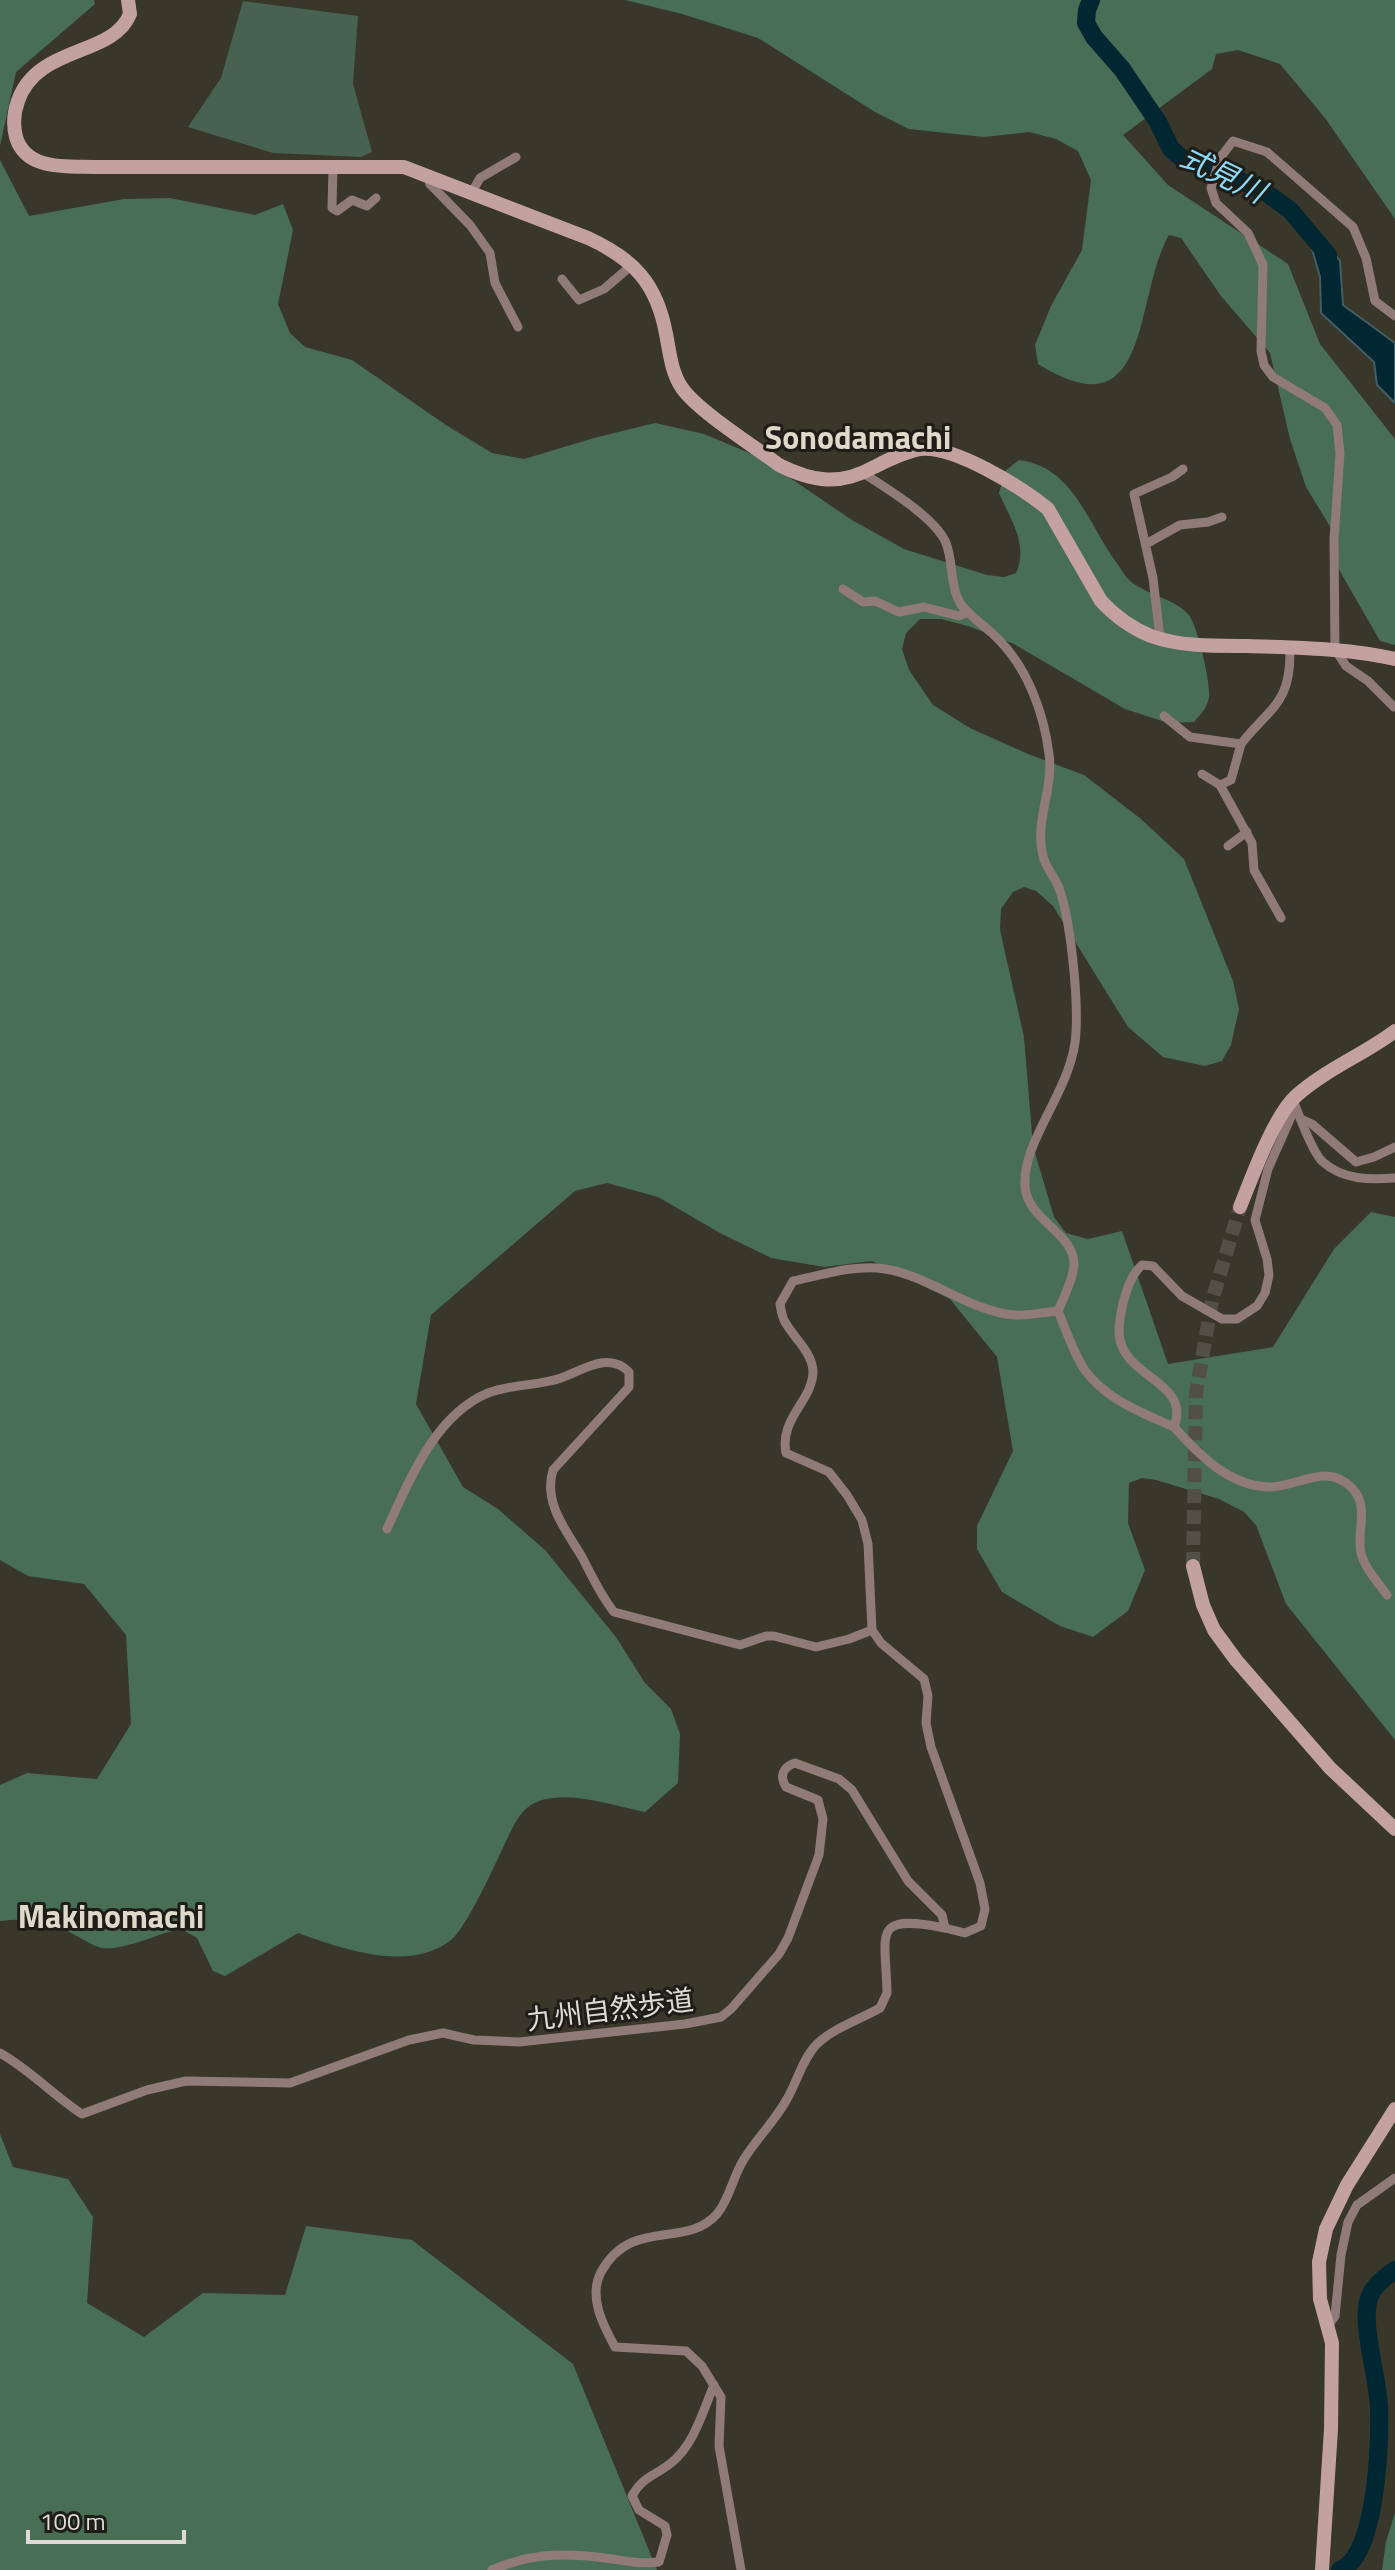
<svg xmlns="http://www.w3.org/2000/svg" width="1395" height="2570" font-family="'Titillium Web','Noto Sans JP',sans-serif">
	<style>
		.green { fill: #476251 }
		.forest { fill: #486e55 }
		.water { fill: #002732; stroke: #425d63; stroke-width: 2 }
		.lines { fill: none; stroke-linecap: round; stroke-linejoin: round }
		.river { stroke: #002732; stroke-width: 18 }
		.secondary-tunnel { stroke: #524f44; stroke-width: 14; stroke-dasharray: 14 7; stroke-linecap: butt }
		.street { stroke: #907b79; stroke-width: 9 }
		.secondary { stroke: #c3a19e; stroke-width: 14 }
		.labels { text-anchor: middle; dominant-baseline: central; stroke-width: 6; stroke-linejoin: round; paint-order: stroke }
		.street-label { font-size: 28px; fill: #dddbd4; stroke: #1f1d18 }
		.water-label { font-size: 30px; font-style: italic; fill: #89dbf7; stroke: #1f1d18 }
		.quarter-label { font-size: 32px; font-weight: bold; fill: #ddd9cb; stroke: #1f1d18 }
	</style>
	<rect width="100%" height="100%" fill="#39362a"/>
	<polygon class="green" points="243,1 358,16 353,84 372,152 361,157 273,153 188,127 221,78"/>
	<g class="forest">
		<polygon points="0,0 94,0 95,4 16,72 0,146"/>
		<path d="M625 0H1395V219L1325 118 1280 64 1238 50 1216 54 1212 69 1123 135 1168 185 1288 264 1320 344 1395 439V645L1380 641 1338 568 1331 528 1306 487 1290 439 1270 353 1221 296 1181 238 1169 235C1133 297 1153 436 1038 364L1035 345 1051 306 1082 250 1091 180 1078 151 1056 139 1029 132 984 137 909 129 875 112 758 38 682 14Z"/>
		<path d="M0 160 29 216 124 199 170 198 255 215 283 204 293 230 278 304 290 333 305 347 352 360 446 425 492 453 524 459 594 438 655 423 704 434 759 457 852 520 904 549 987 575 1004 577 1016 573C1029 544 1010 519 999 493L1005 471 1019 460C1075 467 1088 526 1119 566 1122 571 1126 577 1130 581 1147 595 1173 598 1188 614 1197 623 1211 684 1209 697 1207 708 1201 714 1194 722L1168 723 1125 709 1014 644 968 626 941 619H920L906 633 902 649 909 670 933 705 970 728 1028 754 1084 775 1141 819 1184 859 1233 981 1239 1009 1231 1045 1222 1061 1205 1066 1163 1057 1128 1027 1053 906 1036 891 1024 887 1013 892 1001 909 1000 930 1024 1037 1033 1146 1054 1217 1066 1233 1088 1239 1122 1231 1168 1364 1273 1347 1334 1249 1371 1212 1395 1217V1740L1286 1604 1256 1525 1244 1512 1219 1499 1156 1480 1142 1478 1129 1483 1128 1523 1145 1570 1128 1611 1093 1637 1060 1626 1002 1592 977 1549V1526L1013 1451 997 1357 950 1299 872 1261 824 1267 771 1258 720 1233 658 1197 607 1183 575 1191 431 1315 416 1404 463 1487 498 1509 545 1550 616 1637 645 1683 671 1709 680 1734 678 1783 645 1812C614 1806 574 1791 542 1800 522 1806 516 1821 507 1839 497 1860 467 1928 451 1940 409 1973 343 1949 298 1933L225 1976 213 1971 197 1938 181 1929C158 1933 125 1951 102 1948 93 1946 81 1938 73 1934 45 1920 30 1918 0 1921V1785L27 1773 97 1779 131 1724 126 1635 84 1584 28 1576 0 1560Z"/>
		<polygon points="0,2134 13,2167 68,2179 93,2217 87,2303 144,2337 203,2293 285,2295 306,2226 412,2240 573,2364 657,2570 0,2570"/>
		<polygon points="1395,2513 1395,2570 1382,2570 1386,2542"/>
	</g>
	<polygon class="water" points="1328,245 1340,261 1343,305 1395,343 1395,403 1377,385 1374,362 1321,313 1320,277 1312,249"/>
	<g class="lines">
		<g class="river">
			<polyline points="1091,0 1087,10 1086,23 1094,37 1122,69 1158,122 1171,149 1183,159 1261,189 1290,210 1328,255 1328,266"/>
			<path d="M1340 2570C1377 2557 1380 2442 1379 2407 1378 2378 1362 2329 1368 2302 1371 2287 1383 2279 1395 2270"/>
		</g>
		<polyline class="secondary-tunnel" points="1193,1566 1196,1393 1212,1301 1240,1207"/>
		<g class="street">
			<polyline points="333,167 332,208 337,211 352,200 367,206 376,198"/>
			<polyline points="427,175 430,184 470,225 490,253 495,283 518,327"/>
			<polyline points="472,192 480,178 516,157"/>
			<polyline points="562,279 579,300 604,289 632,265"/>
			<path d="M863 473C886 488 936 518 946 543 954 563 949 589 963 607 973 619 988 628 999 640 1028 669 1044 714 1049 754 1054 789 1034 821 1043 856 1045 867 1055 877 1059 888 1071 921 1078 997 1076 1032 1074 1088 1022 1139 1025 1186 1027 1221 1076 1233 1074 1266 1072 1282 1064 1297 1058 1311"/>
			<polyline points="1146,544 1180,525 1208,522 1222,517"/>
			<polyline points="843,589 863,602 875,601 899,612 924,607 959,616 968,612"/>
			<polyline points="1160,638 1153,578 1134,494 1172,477 1183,469"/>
			<polyline points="1394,707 1368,681 1346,666 1335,649 1334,539 1340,453 1337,425 1325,408 1273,377 1264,365 1261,351 1263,265 1248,233 1216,203 1211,188 1220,158 1233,141 1267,152 1353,227 1366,258 1375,301 1395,316"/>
			<path d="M1164 716 1190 737 1241 744C1272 705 1291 704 1290 648"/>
			<polyline points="1202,774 1220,785 1231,780 1241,744"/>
			<polyline points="1220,785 1252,843 1254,870 1281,918"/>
			<polyline points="1228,846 1247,832"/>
			<path d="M1295 1105C1300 1118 1313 1154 1323 1162 1343 1180 1370 1180 1395 1178"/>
			<polyline points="1301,1119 1312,1124 1356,1162 1374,1157 1395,1147"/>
			<path d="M1058 1311C1066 1330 1073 1352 1084 1369 1105 1399 1142 1413 1174 1427 1191 1383 1128 1378 1120 1340 1117 1328 1121 1315 1123 1303 1127 1289 1131 1275 1142 1265L1153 1266 1182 1296 1222 1319H1237L1257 1306 1265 1293 1269 1275 1267 1259 1255 1220 1268 1169 1295 1108"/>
			<path d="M1174 1427C1199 1455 1230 1487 1271 1487 1300 1486 1327 1462 1352 1488 1370 1506 1356 1532 1361 1553 1365 1569 1378 1582 1387 1595"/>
			<path d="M387 1529C409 1480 436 1414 488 1393 511 1384 538 1386 561 1378 583 1370 609 1351 629 1372V1387L553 1470C543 1503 566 1530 582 1557 592 1576 601 1596 614 1612L740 1645 766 1636H774L816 1647 849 1639 872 1630"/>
			<path d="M0 2053C30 2070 53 2095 82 2114L147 2090 186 2081 290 2083 409 2040 443 2033 474 2040 519 2042 685 2024 721 2017 731 2009 779 1954 788 1938 819 1855 823 1819 818 1800 786 1787C779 1776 783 1767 795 1763L839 1779 852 1790 908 1881 942 1915 945 1928 965 1933 981 1926 985 1909 980 1883 931 1747 926 1723 928 1696 924 1679 881 1643 872 1630 868 1544 862 1520 847 1495 829 1472 786 1453C779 1418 813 1401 813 1371 812 1352 794 1338 785 1322 782 1317 781 1310 780 1304L793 1281C822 1275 856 1264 885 1269 930 1276 969 1311 1014 1315 1028 1316 1044 1312 1058 1311"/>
			<polyline points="1327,2327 1335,2316 1341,2255 1348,2222 1357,2205 1395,2178"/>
			<path d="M492 2570C530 2554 556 2553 597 2557 618 2559 637 2565 659 2562L667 2535 665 2526 639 2510 632 2496C643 2476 655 2476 671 2463 694 2445 703 2411 714 2385"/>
			<path d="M741 2570 719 2446 721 2397 702 2366 686 2351 615 2347C603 2325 588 2297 601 2272 632 2216 685 2250 717 2214 730 2198 733 2176 744 2159 757 2138 775 2121 787 2099 797 2082 802 2060 816 2045 833 2028 859 2020 880 2008L887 1993C886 1933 870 1913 945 1928"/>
		</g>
		<g class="secondary">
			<path d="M128 0 130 14C113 57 37 45 18 101 14 112 13 125 16 137 26 171 67 166 95 167H404L588 238C634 259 657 284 666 334 670 353 671 372 682 388 698 411 754 446 779 465 813 482 840 486 874 467 888 460 903 452 920 449 954 445 1021 487 1048 509L1101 601C1115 616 1131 628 1151 636 1181 647 1217 646 1248 646 1298 648 1347 648 1395 659"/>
			<path d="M1240 1207C1252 1177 1274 1116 1296 1096 1326 1069 1363 1055 1395 1031"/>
			<polyline points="1193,1566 1203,1605 1214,1630 1236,1660 1330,1768 1395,1829"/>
			<polyline points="1322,2570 1331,2429 1332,2343 1320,2299 1319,2262 1326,2229 1347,2185 1395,2109"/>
		</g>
	</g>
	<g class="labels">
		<g class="street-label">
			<text transform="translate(610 2009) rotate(-7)">九州自然歩道</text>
		</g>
		<g class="water-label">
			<text transform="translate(1223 174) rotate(26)">式見川</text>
		</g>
		<g class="quarter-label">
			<text x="858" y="437">Sonodamachi</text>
			<text x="111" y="1916">Makinomachi</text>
		</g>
	</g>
	<path d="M28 2530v12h156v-12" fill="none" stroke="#dddbd4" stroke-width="4"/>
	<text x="40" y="2530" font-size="24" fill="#dddbd4" stroke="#1f1d18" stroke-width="6" paint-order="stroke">100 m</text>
</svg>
